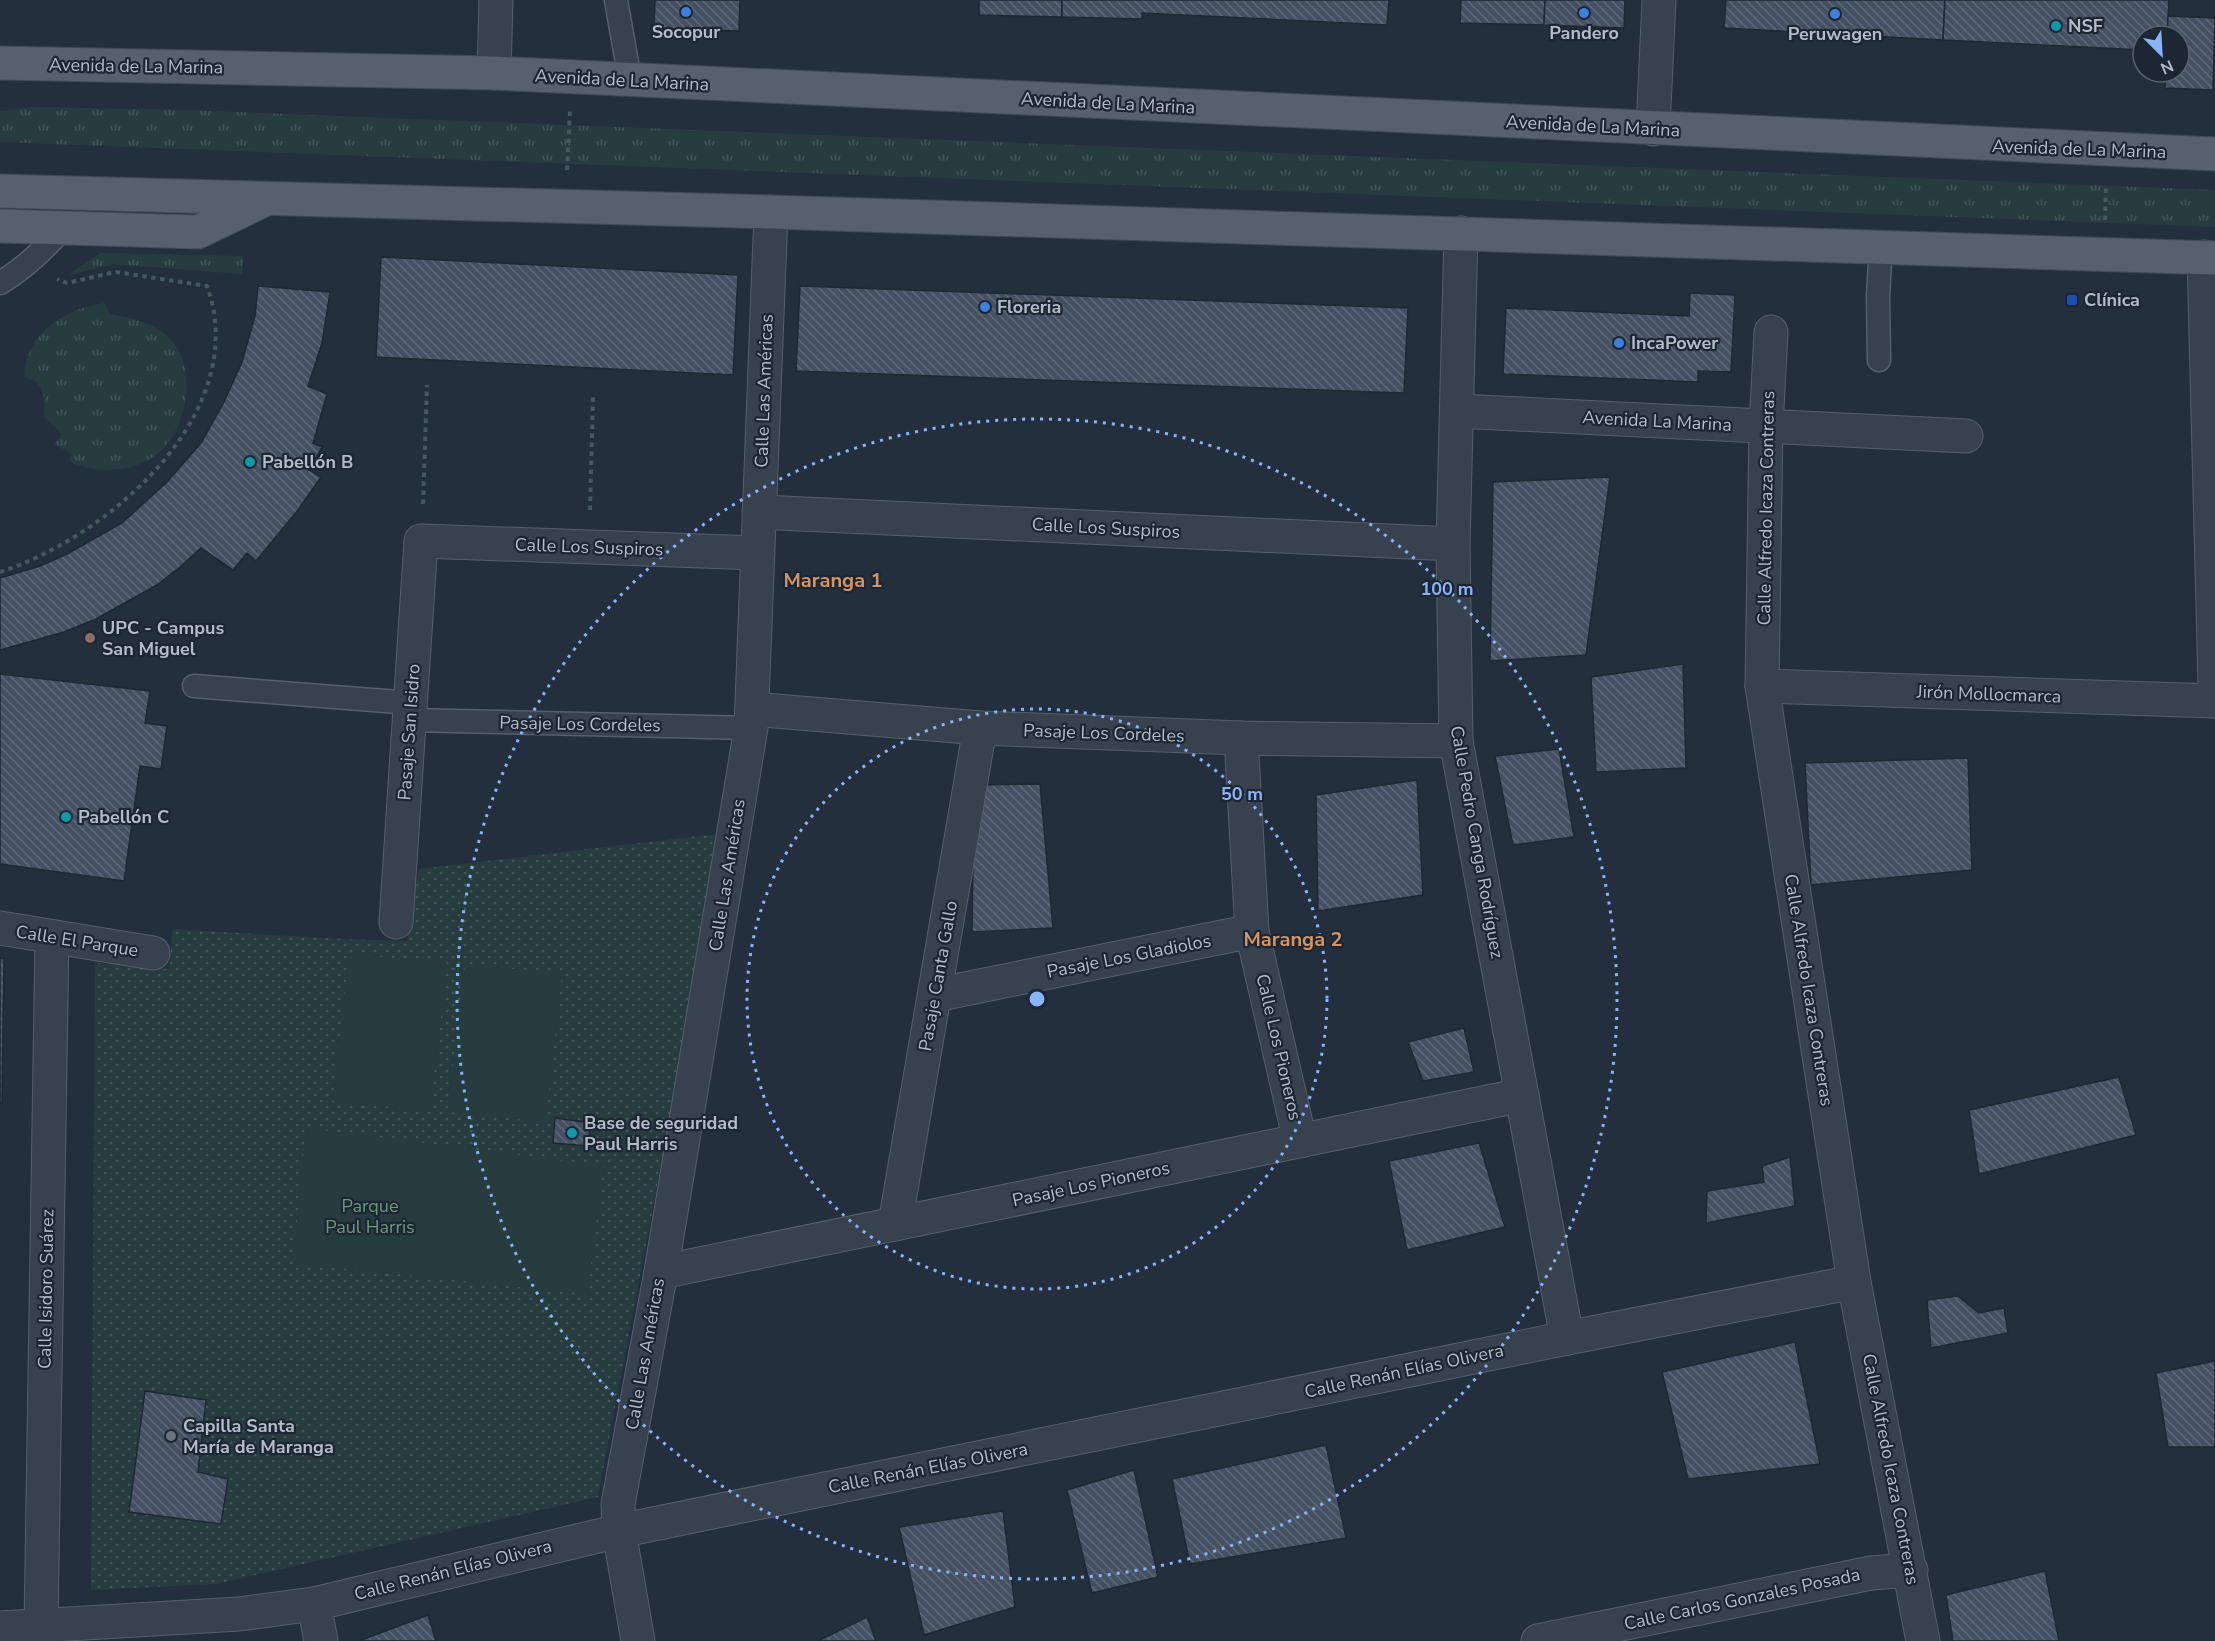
<svg xmlns="http://www.w3.org/2000/svg" width="2215" height="1641" font-family="'Nunito Sans',sans-serif">
	<style>
		.grass { fill: url(#grass-tufts) }
		.park { fill: url(#park-dots) }
		.garden { fill: #263c3f }
		.building { fill: url(#building-back-hatch); stroke: #1f2835; stroke-width: 1.5 }
		.lines { fill: none; stroke-linecap: round; stroke-linejoin: round }
		.lane-casing { stroke: #565f6c; stroke-width: 25 }
		.street-casing { stroke: #565f6c; stroke-width: 35 }
		.primary-casing { stroke: #414a57; stroke-width: 35 }
		.path { stroke: #44595c; stroke-width: 4; stroke-dasharray: 4.5 4.5; stroke-linecap: butt }
		.lane { stroke: #38414e; stroke-width: 22 }
		.street { stroke: #38414e; stroke-width: 33 }
		.primary { stroke: #56606e; stroke-width: 33 }
		.ring { fill: none; stroke: #8ab4f8; stroke-width: 3; stroke-dasharray: 3 6 }
		.shop-dot { fill: #3f7fe0; stroke: #1d2633; stroke-width: 2 }
		.culture-dot { fill: #0f9aa8; stroke: #1d2633; stroke-width: 2 }
		.transit-dot { fill: #1a4fb4; stroke: #1d2633; stroke-width: 2 }
		.education-dot { fill: #8d6e63; stroke: #1d2633; stroke-width: 2 }
		.worship-dot { fill: #6b7280; stroke: #1d2633; stroke-width: 2 }
		.labels { text-anchor: middle; dominant-baseline: central; stroke-width: 4.5; stroke-linejoin: round; paint-order: stroke }
		.poi-label { font-size: 18px; font-weight: bold; fill: #b4bcc9; stroke: #1d2633; text-anchor: start }
		.street-label { font-size: 18px; fill: #b4bcc9; stroke: #1d2633 }
		.park-label { font-size: 18px; fill: #6b9a76; stroke: #1d2633 }
		.neighbourhood-label { font-size: 20px; font-weight: bold; fill: #d59563; stroke: #1d2633 }
		.centre { fill: #8ab4f8; stroke: #1d2633; stroke-width: 3 }
		.ring-label { font-size: 18px; text-anchor: middle; font-weight: bold; fill: #8ab4f8; stroke: #1d2633; stroke-width: 4.5; stroke-linejoin: round; paint-order: stroke }
	</style>
	<defs>
		<pattern id="grass-tufts" width="24" height="20" patternUnits="userSpaceOnUse" patternTransform="scale(1.5)"><rect width="24" height="20" fill="#263c3f"/><path d="M3 7l-1-3M5 7V3M7 7l1-3M15 17l-1-3M17 17v-4M19 17l1-3" fill="none" stroke="#435659"/></pattern>
		<pattern id="park-dots" width="8" height="8" patternUnits="userSpaceOnUse" patternTransform="scale(1.5)"><rect width="8" height="8" fill="#263c3f"/><path d="M2 2h.1M6 6h.1" fill="none" stroke="#435659" stroke-width="1.8" stroke-linecap="round"/></pattern>
		<pattern id="building-back-hatch" width="6" height="6" patternUnits="userSpaceOnUse" patternTransform="scale(1.5)"><rect width="6" height="6" fill="#455162"/><path d="M-1 5l2 2M0 0l6 6M5-1l2 2" fill="none" stroke="#5d6877"/></pattern>
	</defs>
	<rect width="100%" height="100%" fill="#242f3e"/>
	<g class="grass">
		<polygon points="33,107 186,110 2215,190 2215,227 0,142 0,111"/>
		<polygon points="100,253 243,256 242,274 114,264 68,275"/>
		<path d="M105 303 110 314C129 317 150 322 165 334 199 362 189 424 161 451 138 473 96 475 69 461L72 454 54 444 62 434 44 417C45 399 46 382 24 377 26 333 65 308 105 303Z"/>
	</g>
	<polygon class="park" points="724,833 598,1497 216,1584 91,1590 95,963 169,969 173,929 342,939 407,941 419,869"/>
	<g class="garden">
		<polygon points="349,954 447,963 430,1111 332,1101"/>
		<polygon points="465,965 562,973 546,1122 447,1112"/>
		<polygon points="306,1128 604,1166 587,1294 293,1263"/>
	</g>
	<g class="building">
		<polygon points="655,0 740,0 739,31 654,28"/>
		<polygon points="979,0 1062,0 1062,17 979,15"/>
		<polygon points="1062,0 1389,0 1387,25 1142,13 1142,19 1062,17"/>
		<polygon points="1461,0 1545,0 1544,25 1460,23"/>
		<polygon points="1545,0 1625,0 1624,28 1544,25"/>
		<polygon points="1726,0 1945,0 1943,40 1724,28"/>
		<polygon points="1945,0 2169,0 2167,36 2143,36 2143,50 1943,40"/>
		<polygon points="2168,16 2215,18 2213,90 2165,88 2166,72 2179,72 2179,36 2167,36"/>
		<polygon points="381,257 738,275 733,375 376,357"/>
		<polygon points="258,286 330,292 322,343 308,386 327,394 313,443 322,447 309,470 321,477 298,510 256,561 247,553 233,570 201,548 180,567 157,585 96,619 64,632 0,650 0,578 40,566 67,554 122,523 167,482 201,443 224,402 242,362 255,316"/>
		<polygon points="800,286 1408,308 1404,393 796,371"/>
		<polygon points="1690,293 1735,295 1731,372 1698,371 1698,382 1503,374 1506,308 1689,316"/>
		<polygon points="1610,477 1586,655 1490,661 1493,482"/>
		<polygon points="1683,664 1686,768 1596,772 1591,677"/>
		<polygon points="0,674 150,691 145,723 167,726 161,769 140,766 124,881 0,864"/>
		<polygon points="1559,749 1574,837 1513,845 1495,756"/>
		<polygon points="1968,758 1972,870 1811,885 1805,763"/>
		<polygon points="1417,780 1423,895 1318,911 1316,795"/>
		<polygon points="1040,784 1053,928 972,932 974,785"/>
		<polygon points="0,958 4,959 2,1104 0,1104"/>
		<polygon points="1464,1028 1474,1072 1423,1081 1408,1042"/>
		<polygon points="2119,1077 2136,1135 1979,1174 1969,1110"/>
		<polygon points="555,1118 591,1123 588,1146 553,1143"/>
		<polygon points="1479,1143 1505,1227 1407,1250 1389,1161"/>
		<polygon points="1790,1157 1795,1206 1706,1223 1707,1191 1764,1182 1762,1166"/>
		<polygon points="1958,1296 1979,1313 2004,1308 2008,1333 1931,1348 1927,1300"/>
		<polygon points="1795,1342 1820,1464 1688,1479 1662,1372"/>
		<polygon points="2215,1361 2215,1447 2168,1447 2156,1373"/>
		<polygon points="145,1391 206,1400 198,1472 228,1479 221,1524 129,1512"/>
		<polygon points="1326,1445 1346,1538 1190,1564 1172,1479"/>
		<polygon points="1134,1470 1158,1577 1092,1593 1067,1490"/>
		<polygon points="1003,1511 1015,1607 924,1635 899,1527"/>
		<polygon points="2045,1571 2059,1641 1953,1641 1946,1595"/>
		<polygon points="428,1615 436,1641 359,1641"/>
		<polygon points="867,1617 876,1641 818,1641"/>
	</g>
	<g class="lines">
		<defs>
			<g id="lane">
				<polyline points="616,0 630,80"/>
				<path d="M0 283C25 268 44 250 63 228"/>
				<polyline points="1879,360 1878,296 1881,246"/>
				<polyline points="194,686 411,703"/>
				<polyline points="409,720 751,728"/>
			</g>
			<g id="street">
				<polyline points="494,73 496,0"/>
				<polyline points="1653,129 1659,0"/>
				<polyline points="1461,233 1453,544 1456,741 1567,1338"/>
				<polyline points="2204,257 2215,685"/>
				<polyline points="1771,332 1766,427 1762,686 1854,1282 1923,1641"/>
				<polyline points="1457,411 1966,436"/>
				<polyline points="759,512 1453,544"/>
				<polyline points="1762,686 2215,701"/>
				<polyline points="752,709 980,728 1241,738 1456,741"/>
				<polyline points="1241,738 1252,931 1300,1141"/>
				<polyline points="396,922 421,541 757,553"/>
				<polyline points="0,928 153,953"/>
				<polyline points="935,995 1252,931"/>
				<polyline points="895,1224 980,728"/>
				<polyline points="661,1272 1522,1095"/>
				<polyline points="314,1604 321,1641"/>
				<polyline points="0,1628 239,1614 314,1604 619,1531 1567,1338 1854,1282"/>
				<polyline points="43,1641 41,1625 52,937"/>
				<polyline points="638,1641 619,1531 618,1504 661,1272 751,728 771,212"/>
				<polyline points="1538,1641 1871,1573 1911,1570"/>
			</g>
			<g id="primary">
				<polyline points="0,63 494,73 2215,154"/>
				<polyline points="0,191 771,212 2215,258"/>
				<polyline points="0,226 198,232 264,200"/>
			</g>
		</defs>
		<use href="#lane" class="lane-casing"/>
		<use href="#street" class="street-casing"/>
		<use href="#primary" class="primary-casing"/>
		<g class="path">
			<polyline points="567,170 570,111"/>
			<polyline points="2105,220 2106,185"/>
			<polyline points="423,504 427,385"/>
			<polyline points="590,510 593,396"/>
			<path d="M0 572C107 538 253 413 207 286L116 272 67 283 57 279"/>
		</g>
		<use href="#lane" class="lane"/>
		<use href="#street" class="street"/>
		<use href="#primary" class="primary"/>
	</g>
	<g class="ring">
		<circle cx="1037" cy="999" r="290"/>
		<circle cx="1037" cy="999" r="580"/>
	</g>
	<g class="shop-dot">
		<circle cx="686" cy="12" r="6"/>
		<circle cx="1584" cy="13" r="6"/>
		<circle cx="1835" cy="14" r="6"/>
		<circle cx="985" cy="307" r="6"/>
		<circle cx="1619" cy="343" r="6"/>
	</g>
	<g class="culture-dot">
		<circle cx="2056" cy="26" r="6"/>
		<circle cx="250" cy="462" r="6"/>
		<circle cx="66" cy="817" r="6"/>
		<circle cx="572" cy="1133" r="6"/>
	</g>
	<rect class="transit-dot" x="2066" y="294" width="12" height="12" rx="3"/>
	<circle class="education-dot" cx="90" cy="638" r="6"/>
	<circle class="worship-dot" cx="171" cy="1436" r="6"/>
	<g class="labels">
		<g class="poi-label">
			<text x="2068" y="26">NSF</text>
			<text x="686" y="32" text-anchor="middle">Socopur</text>
			<text x="1584" y="33" text-anchor="middle">Pandero</text>
			<text x="1835" y="34" text-anchor="middle">Peruwagen</text>
			<text x="2084" y="300">Clínica</text>
			<text x="997" y="307">Floreria</text>
			<text x="1631" y="343">IncaPower</text>
			<text x="262" y="462">Pabellón B</text>
			<text x="102" y="628">UPC - Campus<tspan x="102" dy="21">San Miguel</tspan></text>
			<text x="78" y="817">Pabellón C</text>
			<text x="584" y="1123">Base de seguridad<tspan x="584" dy="21">Paul Harris</tspan></text>
			<text x="183" y="1426">Capilla Santa<tspan x="183" dy="21">María de Maranga</tspan></text>
		</g>
		<g class="street-label">
			<text transform="translate(136 66) rotate(1)">Avenida de La Marina</text>
			<text transform="translate(622 80) rotate(3)">Avenida de La Marina</text>
			<text transform="translate(1108 103) rotate(3)">Avenida de La Marina</text>
			<text transform="translate(1593 126) rotate(3)">Avenida de La Marina</text>
			<text transform="translate(2079 149) rotate(2)">Avenida de La Marina</text>
			<text transform="translate(764 391) rotate(-88)">Calle Las Américas</text>
			<text transform="translate(1657 421) rotate(3)">Avenida La Marina</text>
			<text transform="translate(1766 508) rotate(-89)">Calle Alfredo Icaza Contreras</text>
			<text transform="translate(1106 528) rotate(3)">Calle Los Suspiros</text>
			<text transform="translate(589 547) rotate(2)">Calle Los Suspiros</text>
			<text transform="translate(1989 694) rotate(2)">Jirón Mollocmarca</text>
			<text transform="translate(580 724) rotate(1)">Pasaje Los Cordeles</text>
			<text transform="translate(409 732) rotate(-86)">Pasaje San Isidro</text>
			<text transform="translate(1104 733) rotate(2)">Pasaje Los Cordeles</text>
			<text transform="translate(1477 842) rotate(80)">Calle Pedro Canga Rodríguez</text>
			<text transform="translate(727 875) rotate(-81)">Calle Las Américas</text>
			<text transform="translate(77 941) rotate(9)">Calle El Parque</text>
			<text transform="translate(1129 956) rotate(-11)">Pasaje Los Gladiolos</text>
			<text transform="translate(938 976) rotate(-80)">Pasaje Canta Gallo</text>
			<text transform="translate(1809 990) rotate(81)">Calle Alfredo Icaza Contreras</text>
			<text transform="translate(1279 1047) rotate(77)">Calle Los Pioneros</text>
			<text transform="translate(1091 1184) rotate(-12)">Pasaje Los Pioneros</text>
			<text transform="translate(46 1289) rotate(-89)">Calle Isidoro Suárez</text>
			<text transform="translate(645 1354) rotate(-80)">Calle Las Américas</text>
			<text transform="translate(1404 1371) rotate(-12)">Calle Renán Elías Olivera</text>
			<text transform="translate(928 1468) rotate(-11)">Calle Renán Elías Olivera</text>
			<text transform="translate(1891 1469) rotate(79)">Calle Alfredo Icaza Contreras</text>
			<text transform="translate(453 1570) rotate(-14)">Calle Renán Elías Olivera</text>
			<text transform="translate(1742 1599) rotate(-12)">Calle Carlos Gonzales Posada</text>
		</g>
		<g class="park-label">
			<text x="370" y="1206">Parque<tspan x="370" dy="21">Paul Harris</tspan></text>
		</g>
		<g class="neighbourhood-label">
			<text x="833" y="580">Maranga 1</text>
			<text x="1293" y="939">Maranga 2</text>
		</g>
	</g>
	<circle cx="1037" cy="999" r="9" class="centre"/>
	<g class="ring-label">
		<text x="1447" y="595">100 m</text>
		<text x="1242" y="800">50 m</text>
	</g>
	<g transform="translate(2161 54) rotate(156)"><circle r="28" fill="#1d2633" stroke="#59626f" stroke-width="1.5"/>
	<path d="M0-4.5L10 22L0 15L-10 22Z" fill="#8ab4f8"/>
	<text y="-9" font-size="16" font-weight="bold" text-anchor="middle" fill="#b4bcc9">N</text>
	</g>
</svg>
